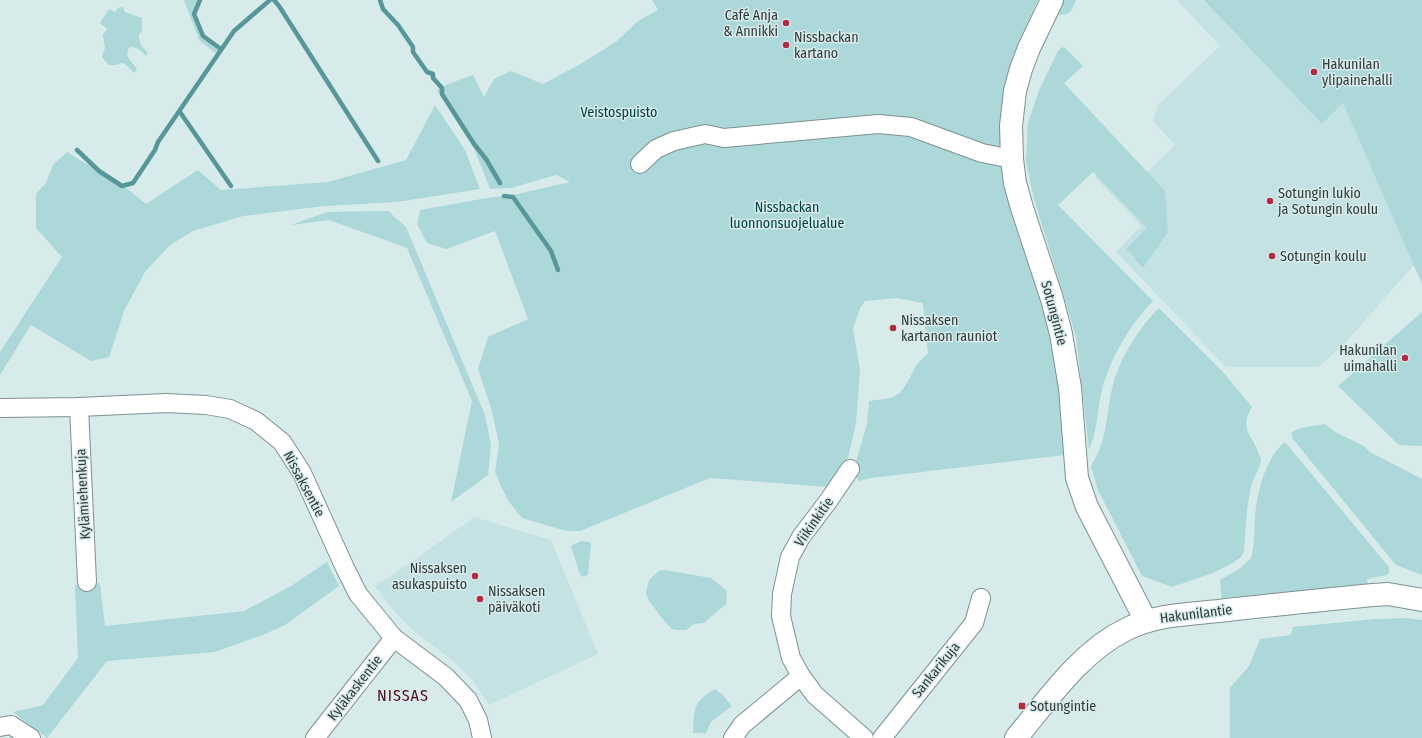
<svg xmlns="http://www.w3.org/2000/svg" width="1422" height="738" font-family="'Fira Sans Condensed',sans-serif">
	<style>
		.built { fill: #c4e2e3 }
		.green { fill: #add8d9 }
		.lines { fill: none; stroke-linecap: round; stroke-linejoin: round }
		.stream { stroke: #579799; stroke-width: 4.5 }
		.street-casing { stroke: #7e9191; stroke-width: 20 }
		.secondary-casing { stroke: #7e9191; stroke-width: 24 }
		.street { stroke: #fff; stroke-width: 18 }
		.secondary { stroke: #fff; stroke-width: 22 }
		.poi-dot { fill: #b9283f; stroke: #d7ebeb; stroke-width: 1.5 }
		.labels { text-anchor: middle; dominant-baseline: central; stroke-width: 3; stroke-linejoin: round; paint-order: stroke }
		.poi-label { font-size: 14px; fill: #323a3a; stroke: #d7ebeb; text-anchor: start }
		.park-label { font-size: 14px; fill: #004041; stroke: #d7ebeb }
		.street-label { font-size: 14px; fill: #323a3a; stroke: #d7ebeb }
		.quarter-label { font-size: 16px; letter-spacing: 1px; fill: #500a16; stroke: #d7ebeb }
	</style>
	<rect width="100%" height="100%" fill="#d7ebeb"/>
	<g class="built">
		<polygon points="1177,0 1369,0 1422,256 1344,344 1318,367 1226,367 1116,252 1141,226 1094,176 1147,172 1175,145 1153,121 1158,105 1220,46"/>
		<polygon points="474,517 551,540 598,654 489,705 473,681 453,661 409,627 395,612 375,586 416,559"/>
	</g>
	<g class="green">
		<polygon points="184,0 200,0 194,14 203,36 221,49 218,55 199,40"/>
		<polygon points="652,0 1038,0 1018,44 1004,85 1001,126 1001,166 1014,222 1052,333 1065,455 871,478 859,481 853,471 867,424 869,401 890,398 900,393 907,383 917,364 928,353 923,303 897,298 865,301 860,308 853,329 860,370 856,423 846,467 828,487 710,478 580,531 566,531 522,518 509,502 501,486 495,472 499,444 492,411 478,369 488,337 528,319 495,231 446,249 427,243 417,224 420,210 487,198 513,195 570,182 556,175 511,188 490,189 473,146 437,90 448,84 473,75 484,97 494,79 511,71 543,84 584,62 617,41 638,21 658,10"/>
		<polygon points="1062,0 1076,0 1071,11 1067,14 1060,15 1056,12"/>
		<polygon points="1204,0 1422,0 1422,284 1343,103 1322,124"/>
		<path d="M123 7 125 12 142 18V31L139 35V39L141 45 148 53 146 56C143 53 140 49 136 48 128 44 125 53 129 59 131 62 135 65 137 69L134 73C119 56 124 67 109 65L102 57 105 48 103 35 107 30 106 28 100 23 109 9 115 12 118 8Z"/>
		<path d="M1064 47 1083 66 1064 83 1165 191 1168 232 1143 268 1126 249 1147 228 1093 172 1058 205 1153 301C1130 324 1108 362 1101 394 1097 413 1097 432 1089 450L1076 337 1035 202 1030 182 1026 160 1028 123 1039 90 1058 51 1061 48Z"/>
		<polygon points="435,105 465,150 480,189 397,202 324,206 243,216 193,231 170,245 145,272 124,311 109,357 91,361 31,325 0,375 0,352 62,257 36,228 36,194 46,183 53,165 67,152 126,188 146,204 198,170 221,190 328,182 406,160"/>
		<polygon points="388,211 406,227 485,415 491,445 488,475 451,502 472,401 407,248 329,220 291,225 327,212"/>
		<path d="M1159 308 1223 372 1252 407C1238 431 1253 434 1259 455 1260 456 1261 458 1261 460 1261 467 1254 477 1252 483 1246 505 1246 528 1244 551L1241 557 1233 563 1213 573 1172 587 1142 576 1098 490 1091 467C1094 459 1100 451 1102 442 1108 422 1108 401 1114 381 1121 357 1141 325 1159 308Z"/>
		<polygon points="1422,312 1422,446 1399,445 1338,386"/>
		<polygon points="1325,424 1335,432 1364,446 1370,452 1422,479 1422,575 1396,565 1292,438 1292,432 1300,428"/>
		<path d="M1285 442 1388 566C1390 570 1390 572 1387 575L1367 579 1368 585 1222 602 1220 580 1239 569 1251 558C1255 545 1254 531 1255 518 1256 495 1266 456 1285 442Z"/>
		<polygon points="581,541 590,542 591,544 588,574 584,577 580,575 571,546"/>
		<polygon points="327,562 339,586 285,625 265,634 215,652 107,661 47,738 13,712 43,705 78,658 75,585 100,583 105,626 244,611 291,586"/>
		<polygon points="665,570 711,578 727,591 726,604 704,623 694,624 686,630 679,630 672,629 665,622 649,601 646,593 649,580 659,571"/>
		<polygon points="1407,618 1422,620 1422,738 1230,738 1230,688 1249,666 1260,639 1291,635 1293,627 1375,619"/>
		<path d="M715 689 722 694 732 706 711 722 706 733H693C695 707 692 703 715 689Z"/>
	</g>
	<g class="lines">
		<g class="stream">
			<polyline points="200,0 194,14 203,36 221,49"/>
			<polyline points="274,0 279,6 378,161"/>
			<polyline points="380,0 383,9 398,25 413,47 413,52 427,72 433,74 433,78 442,88 442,94 449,105 474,144 486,159 500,183"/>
			<polyline points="180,112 231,186"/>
			<polyline points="77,150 99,171 122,186 133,183 155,150 158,142 234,31 270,0"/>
			<polyline points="504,196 513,197 551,251 558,270"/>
		</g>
		<defs>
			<g id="street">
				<polyline points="640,164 656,149 674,141 705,134 724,138 878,124 911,127 982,153 1012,159"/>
				<polyline points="79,407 87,582"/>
				<polyline points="0,408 79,407 166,403 206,405 230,409 256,421 282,442 302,473 345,568 358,594 394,638 446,677 468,700 478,720 482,738"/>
				<polyline points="850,469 829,500 801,537 790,557 782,594 781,616 791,658 801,676 815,695 864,738"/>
				<polyline points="0,727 11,725 31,738"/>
				<polyline points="315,738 394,638"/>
				<polyline points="733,738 742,725 801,676"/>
				<polyline points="882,738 974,623 981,598"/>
			</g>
			<g id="secondary">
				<polyline points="1052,0 1029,48 1021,69 1015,91 1011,126 1012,159 1015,183 1022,208 1052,299 1061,334 1070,388 1077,478 1087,507 1146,621"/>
				<path d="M1016 738C1047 701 1080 652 1125 630 1153 615 1188 614 1219 611 1270 605 1322 600 1373 595L1388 594 1422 600"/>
			</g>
		</defs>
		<use href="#street" class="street-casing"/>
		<use href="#secondary" class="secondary-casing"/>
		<use href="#street" class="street"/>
		<use href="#secondary" class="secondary"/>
	</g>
	<g class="poi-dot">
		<circle cx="786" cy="23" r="4"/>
		<circle cx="786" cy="45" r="4"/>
		<circle cx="1314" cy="72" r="4"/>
		<circle cx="1270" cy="201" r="4"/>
		<circle cx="1272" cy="256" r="4"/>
		<circle cx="893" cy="328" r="4"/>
		<circle cx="1405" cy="358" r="4"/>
		<circle cx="475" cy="576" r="4"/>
		<circle cx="480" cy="599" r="4"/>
		<rect x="1018" y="702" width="8" height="8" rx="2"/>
	</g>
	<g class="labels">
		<g class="poi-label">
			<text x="778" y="15" text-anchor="end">Café Anja<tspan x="778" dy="16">&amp; Annikki</tspan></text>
			<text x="794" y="37">Nissbackan<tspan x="794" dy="16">kartano</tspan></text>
			<text x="1322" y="64">Hakunilan<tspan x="1322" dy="16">ylipainehalli</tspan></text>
			<text x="1278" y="193">Sotungin lukio<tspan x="1278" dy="16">ja Sotungin koulu</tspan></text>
			<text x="1280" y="256">Sotungin koulu</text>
			<text x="901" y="320">Nissaksen<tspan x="901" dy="16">kartanon rauniot</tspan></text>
			<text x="1397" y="350" text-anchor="end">Hakunilan<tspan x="1397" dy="16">uimahalli</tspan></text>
			<text x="467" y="568" text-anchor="end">Nissaksen<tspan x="467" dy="16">asukaspuisto</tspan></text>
			<text x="488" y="591">Nissaksen<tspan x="488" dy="16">päiväkoti</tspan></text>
			<text x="1030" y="706">Sotungintie</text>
		</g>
		<g class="park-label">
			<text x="619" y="112">Veistospuisto</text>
			<text x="787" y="207">Nissbackan<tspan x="787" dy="16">luonnonsuojelualue</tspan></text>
		</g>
		<g class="street-label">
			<text transform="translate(1054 313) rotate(75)">Sotungintie</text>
			<text transform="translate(304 484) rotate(62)">Nissaksentie</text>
			<text transform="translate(83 494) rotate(-93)">Kylämiehenkuja</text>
			<text transform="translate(814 522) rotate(-55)">Viikinkitie</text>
			<text transform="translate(1196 614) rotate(-7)">Hakunilantie</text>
			<text transform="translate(936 670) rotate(-51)">Sankarikuja</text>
			<text transform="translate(355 688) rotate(-52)">Kyläkaskentie</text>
		</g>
		<g class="quarter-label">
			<text x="403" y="695">NISSAS</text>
		</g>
	</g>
</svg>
